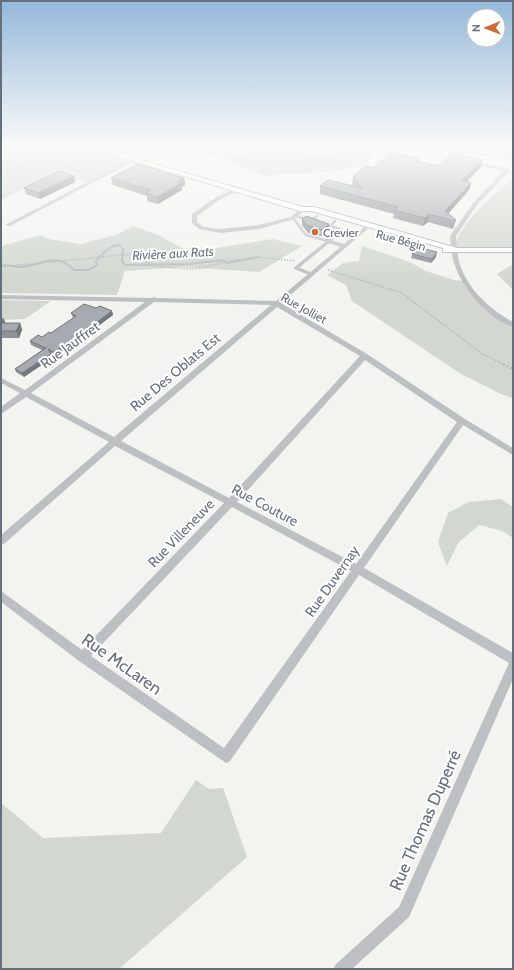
<svg xmlns="http://www.w3.org/2000/svg" width="514" height="970" font-family="Cabin,sans-serif">
	<style>
		.built { fill: #e1e2e0 }
		.green { fill: #d2d8d0 }
		.lines { fill: none; stroke-linecap: round; stroke-linejoin: round }
		.stream-far1 { stroke: #b6bfc4; stroke-width: 1.5 }
		.stream { stroke: #b6bfc4; stroke-width: 2 }
		.secondary-casing { stroke: #b0b3b8; stroke-width: 2 }
		.path-far2 { stroke: #b5b7ba; stroke-width: 1; stroke-dasharray: 1 1; stroke-linecap: butt }
		.path-far1 { stroke: #b5b7ba; stroke-width: 1.5; stroke-dasharray: 1.5 1.5; stroke-linecap: butt }
		.path { stroke: #b5b7ba; stroke-width: 2; stroke-dasharray: 2 2; stroke-linecap: butt }
		.lane-far1 { stroke: #bdc0c3; stroke-width: 2.5 }
		.lane { stroke: #bdc0c3; stroke-width: 3.5 }
		.street { fill: #bdc0c3; fill-rule: evenodd }
		.secondary { fill: #fff; fill-rule: evenodd }
		.wall { fill: #8f9398 }
		.shaded-wall { fill: #74787c }
		.building { fill: #a6abb1; stroke: #74787c }
		.poi-dot { fill: #cd6d36; stroke: #fff; stroke-width: 1.5 }
		.labels { text-anchor: middle; dominant-baseline: central; stroke-width: 4; stroke-linejoin: round; paint-order: stroke }
		.far-poi-label { font-size: 12px; fill: #66707d; stroke: #fff; text-anchor: start }
		.far-street-label { font-size: 12px; fill: #66707d; stroke: #fff }
		.far-water-label { font-size: 13px; font-style: italic; fill: #677782; stroke: #fff }
		.street-label { font-size: 14px; fill: #66707d; stroke: #fff }
		.near-street-label { font-size: 17px; fill: #66707d; stroke: #fff }
	</style>
	<rect width="100%" height="100%" fill="#f3f3f0"/>
	<polygon class="built" points="86,146 158,146 166,149 142,161"/>
	<g class="green">
		<polygon points="1,146 82,146 136,159 90,183 56,174 30,185 1,200"/>
		<polygon points="171,146 243,146 260,147 263,146 368,146 365,150 373,158 361,166 335,171 264,176 219,157 193,152 166,149"/>
		<polygon points="377,146 513,146 513,161 489,156 459,154 420,146"/>
		<path d="M513 179V249H454C460 221 492 197 513 179Z"/>
		<polygon points="133,226 156,234 190,252 273,239 302,246 259,272 182,267 125,271 117,295 1,293 1,246 41,235 48,239 81,244 116,235"/>
		<polygon points="362,246 410,262 426,271 454,280 464,281 479,300 513,325 513,398 503,395 461,374 352,301 346,285 327,275 343,263 359,261"/>
		<polygon points="511,265 513,265 513,290 497,274"/>
		<polygon points="1,300 51,301 25,319 1,320"/>
		<polygon points="501,499 513,507 513,538 502,531 479,525 458,543 447,566 438,542 448,513 469,502"/>
		<polygon points="196,780 209,789 223,788 247,857 119,969 1,969 1,803 43,838 161,833"/>
	</g>
	<g class="lines">
		<g class="stream-far1">
			<polyline points="445,146 460,150 494,146"/>
			<polyline points="201,152 244,159 245,162 255,164 353,156"/>
			<polyline points="1,180 19,165 41,161 62,162 70,169 83,172"/>
		</g>
		<path class="stream" d="M1 265C9 265 16 267 23 267 44 264 57 252 74 270H89L97 265 96 261C104 254 108 245 120 245L123 249 122 261 125 265 189 264 222 260 227 263 259 257"/>
		<defs>
			<polygon id="secondary" points="84,146 92,146 303,207 314,207 457,248 513,248 513,252 443,252 443,248 311,211 300,211"/>
		</defs>
		<use href="#secondary" class="secondary-casing"/>
		<polyline class="path-far2" points="1,160 60,146"/>
		<g class="path-far1">
			<polyline points="1,267 131,254 155,266 190,269 203,268 227,261 259,257 295,261"/>
			<polyline points="328,270 402,293 481,353 505,365"/>
		</g>
		<polyline class="path" points="503,364 513,369"/>
		<g class="lane-far1">
			<polyline points="296,216 309,220"/>
			<polyline points="293,218 306,235 332,242"/>
			<polyline points="311,220 317,216"/>
			<polyline points="324,224 343,230 328,242"/>
			<polyline points="330,226 335,221"/>
		</g>
		<g class="lane">
			<polyline points="328,241 344,246"/>
			<polyline points="311,274 296,268 329,241"/>
		</g>
		<g class="street">
			<polygon points="130,146 135,146 120,155 116,154"/>
			<path d="M362 146 404 147 509 169V171L477 205 456 236C457 244 457 253 459 261 466 288 489 309 513 322V327C488 319 462 288 454 263 451 255 451 245 450 236L473 203 504 171 404 149 364 147Z"/>
			<polygon points="134,158 138,159 10,226 5,225"/>
			<polygon points="236,188 239,190 238,191 219,200 197,216 197,222 203,227 221,229 259,225 291,217 301,208 306,209 295,219 259,229 221,233 199,229 192,223 192,214 215,198"/>
			<path d="M369 223 371 224V226L281 303 367 354 465 419 513 448V455L463 425 364 568 513 653V679L409 917 352 969H333L336 964 399 907 509 663 359 575 230 761 226 763 79 661 1 602V591L82 650 224 503 115 446 4 544 1 545V535L109 442 26 397 1 414V407L20 393 1 383V378L25 390 145 302 1 299V295L151 298 154 297 157 298 276 301ZM154 302 271 305 114 437 31 393ZM277 307 360 356 229 498 121 441ZM365 360 457 422 356 564 237 502ZM232 507 351 571 224 748 91 656Z"/>
		</g>
		<use href="#secondary" class="secondary"/>
	</g>
	<g class="wall">
		<polygon points="419,158 418,161 439,166 483,160 481,167 466,182 471,183 469,190 448,214 456,220 453,229 428,222 423,226 393,218 394,214 320,194 320,186 353,186 352,184 353,177 372,168"/>
		<polygon points="74,176 75,182 40,199 26,194 24,188"/>
		<polygon points="111,178 184,178 185,185 182,187 182,190 158,204 147,201 147,196 113,185"/>
		<polygon points="302,219 329,224 329,230 321,236 308,233 302,225"/>
		<polygon points="412,254 436,257 431,263 411,258"/>
		<polygon points="96,308 112,311 113,315 74,344 55,356 51,354 52,358 24,377 16,372 15,369 42,350 31,345 30,341 51,333 73,318 71,313"/>
		<polygon points="1,319 4,319 5,323 20,323 22,330 19,338 1,338"/>
	</g>
	<g class="shaded-wall">
		<polygon points="483,160 481,167 460,188 462,180"/>
		<polygon points="74,176 75,182 40,199 38,193"/>
		<polygon points="184,178 185,185 182,187 182,190 158,204 157,197 177,182"/>
		<polygon points="471,183 469,190 444,218 445,211"/>
		<polygon points="429,214 428,222 423,226 425,218"/>
		<polygon points="329,224 329,230 321,236 322,230"/>
		<polygon points="437,252 436,257 431,263 432,259"/>
		<polygon points="112,311 113,315 74,344 55,356 54,352"/>
		<polygon points="4,319 6,325 1,323"/>
		<polygon points="20,323 22,330 19,338 16,331"/>
		<polygon points="51,354 52,358 24,377 22,373"/>
	</g>
	<g class="building">
		<polygon points="391,153 419,158 416,161 439,166 453,154 483,160 462,180 471,183 445,211 456,220 455,221 429,214 425,218 394,210 398,207 320,186 328,180 362,188 353,177 366,166 372,168"/>
		<polygon points="138,164 184,178 177,182 181,183 157,197 146,193 151,190 111,178"/>
		<polygon points="60,171 74,176 38,193 24,188"/>
		<polygon points="306,216 329,224 322,230 308,226 302,219"/>
		<polygon points="417,247 437,252 432,259 412,254"/>
		<polygon points="84,304 96,308 100,306 112,311 73,340 54,352 48,349 51,354 22,373 15,369 46,348 30,341 38,335 42,337 49,332 51,333 76,316 71,313"/>
		<polygon points="1,319 4,319 1,323 20,323 16,331 1,331"/>
	</g>
	<linearGradient id="sky" x2="0" y2="1"><stop stop-color="#94b8da"/><stop offset="0.52" stop-color="#fafaf8"/><stop offset="1" stop-color="#fafaf8" stop-opacity="0"/></linearGradient>
	<rect width="514" height="281" fill="url(#sky)"/>
	<circle class="poi-dot" cx="315" cy="232" r="4"/>
	<g class="labels">
		<g class="far-poi-label">
			<text x="323" y="232">Crevier</text>
		</g>
		<g class="far-street-label">
			<text transform="translate(401 240) rotate(15)">Rue Bégin</text>
			<text transform="translate(304 308) rotate(29)">Rue Jolliet</text>
		</g>
		<g class="far-water-label">
			<text transform="translate(173 253) rotate(-3)">Rivière aux Rats</text>
		</g>
		<g class="street-label">
			<text transform="translate(70 345) rotate(-36)">Rue Jauffret</text>
			<text transform="translate(175 372) rotate(-40)">Rue Des Oblats Est</text>
			<text transform="translate(265 505) rotate(28)">Rue Couture</text>
			<text transform="translate(181 533) rotate(-46)">Rue Villeneuve</text>
			<text transform="translate(332 581) rotate(-55)">Rue Duvernay</text>
		</g>
		<g class="near-street-label">
			<text transform="translate(122 664) rotate(35)">Rue McLaren</text>
			<text transform="translate(425 820) rotate(-66)">Rue Thomas Duperré</text>
		</g>
	</g>
	<rect width="514" height="970" fill="none" stroke="#66707d" stroke-width="4"/>
	<g transform="translate(486 28) rotate(269)"><circle r="19" fill="#ffffff" stroke="#c2c6cb"/>
	<path d="M0-3L7 15L0 10L-7 15Z" fill="#cd6d36"/>
	<text y="-6" font-size="11" font-weight="bold" text-anchor="middle" fill="#66707d">N</text>
	</g>
</svg>
